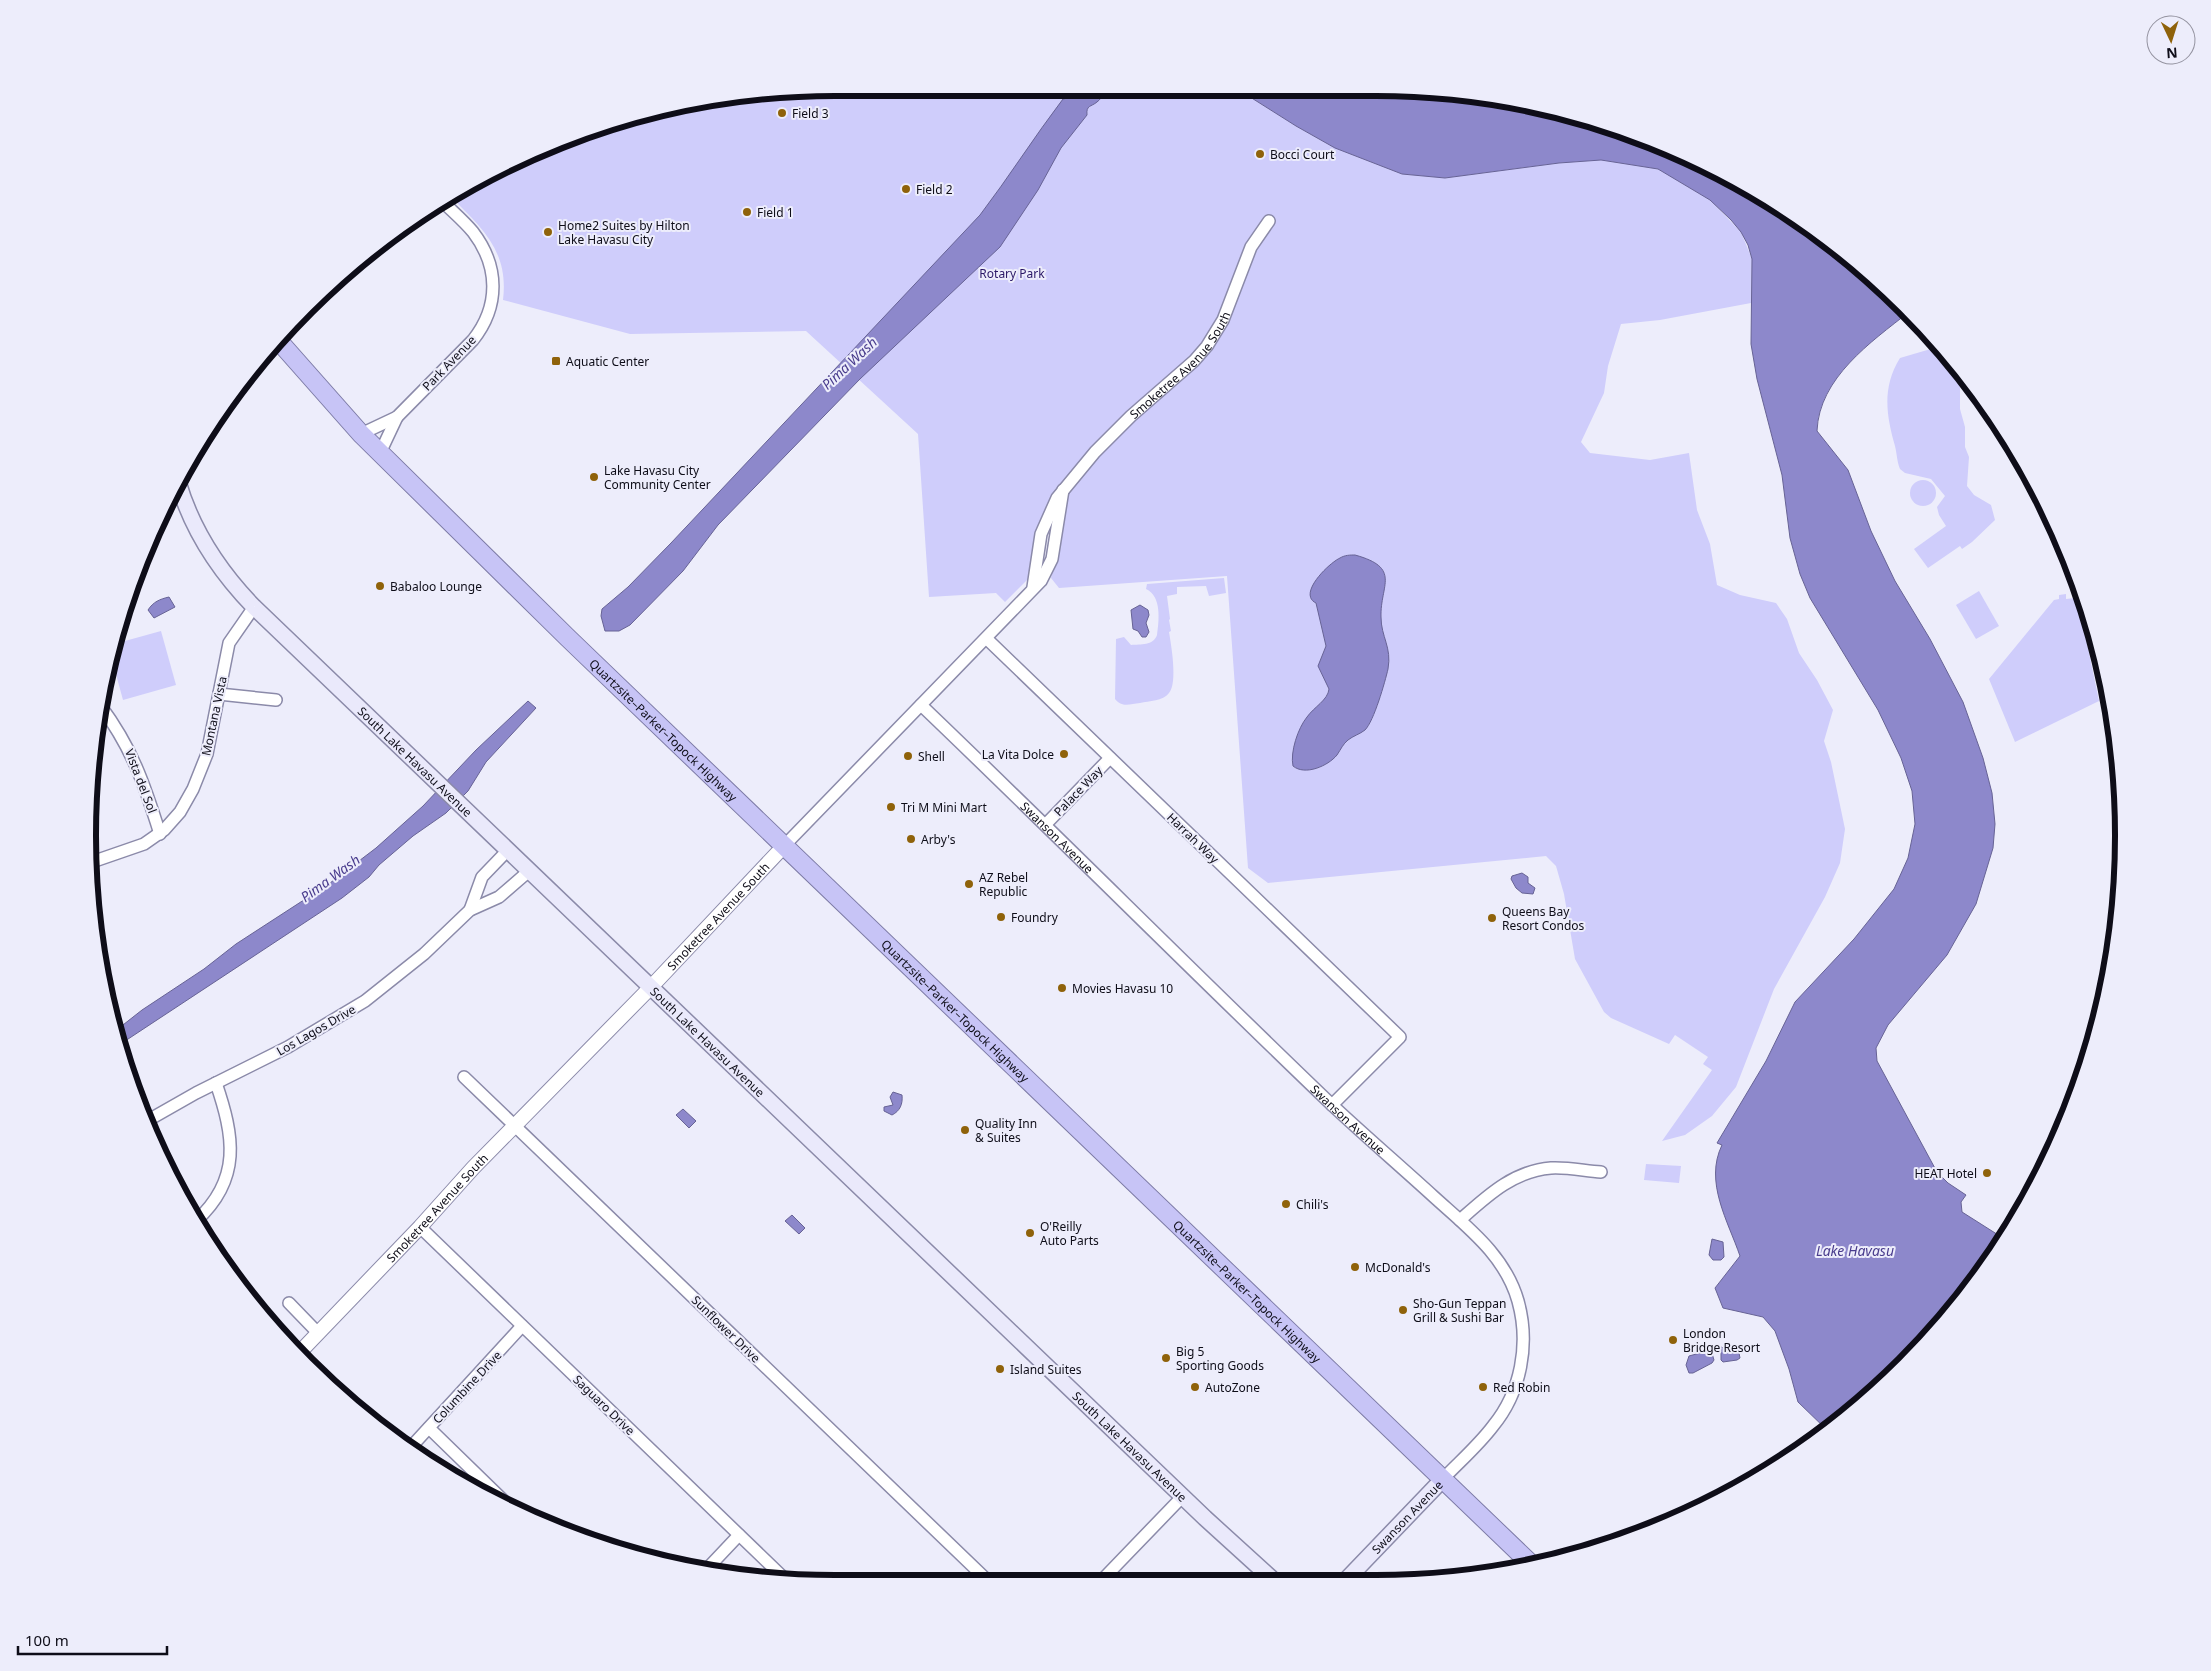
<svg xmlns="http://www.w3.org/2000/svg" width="2211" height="1671" font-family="'Noto Sans',sans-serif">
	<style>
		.green { fill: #cfcdfb }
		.water { fill: #8d88cb; stroke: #676395 }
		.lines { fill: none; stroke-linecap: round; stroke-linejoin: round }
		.minor-casing { stroke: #8b8aa9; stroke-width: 14 }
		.tertiary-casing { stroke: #8b8aa9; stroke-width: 16 }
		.secondary-casing { stroke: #8b8aa9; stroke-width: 18 }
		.trunk-casing { stroke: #7d7ba6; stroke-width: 20 }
		.minor { stroke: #fff; stroke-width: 11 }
		.tertiary { stroke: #fff; stroke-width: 14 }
		.secondary { stroke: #eae9fb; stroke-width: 15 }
		.trunk { stroke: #c7c4f6; stroke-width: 18 }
		.poi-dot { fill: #8f620a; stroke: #ededfb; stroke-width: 2 }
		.labels { text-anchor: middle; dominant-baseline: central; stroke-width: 4; stroke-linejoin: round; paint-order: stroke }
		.poi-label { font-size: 12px; fill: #0e0d18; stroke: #ededfb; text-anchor: start }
		.park-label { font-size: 12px; fill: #2b1867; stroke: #ededfb }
		.street-label { font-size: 12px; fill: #0e0d18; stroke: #ededfb }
		.water-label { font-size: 14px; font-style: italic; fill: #493c8d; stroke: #ededfb }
		.rim { fill: none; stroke: #0e0d18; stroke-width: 6 }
	</style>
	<rect width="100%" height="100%" fill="#ededfb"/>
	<g class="green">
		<path d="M1239 90 1296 126 1335 148 1402 174 1445 178 1559 163 1601 160 1658 169 1710 200 1741 232 1752 259 1751 303 1660 320 1621 324 1608 366 1604 393 1581 442 1590 453 1650 460 1689 453 1697 510 1710 544 1717 585 1740 595 1776 603 1787 619 1799 653 1817 680 1833 710 1824 741 1831 762 1845 829 1840 863 1825 897 1774 989 1736 1087 1712 1116 1685 1135 1662 1141 1712 1070 1703 1064 1708 1057 1675 1035 1669 1044 1611 1018 1604 1012 1575 959 1564 894 1556 866 1546 856 1268 883 1248 868 1227 576 1059 588 1051 578 1068 493 1098 455 1133 418 1188 370 1220 319 1204 344 1067 479 1031 576 1005 602 996 593 929 597 918 434 806 331 630 334 503 300C509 251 482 228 450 196L461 188 549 145 642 113 738 94Z"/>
		<path d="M1934 348 1942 349 1962 372 1960 384V409L1965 427V447L1969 457 1967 486 1974 495 1991 505 1995 520 1972 542 1962 549 1960 546 1928 568 1914 549 1946 526 1939 515 1937 507 1945 496 1931 479 1905 473 1900 469C1897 462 1897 454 1895 446 1886 415 1882 387 1900 358Z"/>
		<circle cx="1923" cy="493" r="13"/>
		<path d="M1224 578 1226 593 1209 596 1206 586 1177 587V594L1167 596 1170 619 1169 620 1171 631 1169 632C1171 644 1178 683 1169 693 1163 701 1149 701 1140 703 1130 704 1122 708 1115 699L1116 639 1124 637 1131 645C1141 644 1153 646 1157 635 1159 621 1162 596 1146 589L1147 584Z"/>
		<polygon points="1979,591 1999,626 1976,639 1956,605"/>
		<polygon points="2066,594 2066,599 2075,598 2082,619 2099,701 2015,742 1989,679 2054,600 2059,599 2059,595"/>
		<polygon points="161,631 176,685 123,700 111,656 114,644"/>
		<polygon points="1646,1164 1681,1166 1679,1183 1644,1180"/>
	</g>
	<g class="water">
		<path d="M1424 89 1569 113 1706 165 1791 214 1909 312C1871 342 1819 378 1817 431L1848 470 1871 531 1895 581 1930 639 1963 702 1983 758 1992 793 1995 824 1993 848 1976 904 1947 955 1888 1025 1876 1048 1877 1061 1937 1172 1948 1183 1966 1195 1961 1202 1962 1212 2003 1238 1938 1329 1828 1431 1798 1402 1789 1369 1775 1331 1763 1317 1723 1308 1715 1288 1740 1256C1728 1221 1704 1182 1722 1145L1717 1143 1766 1061 1795 1002 1854 939 1894 889 1908 858 1915 824 1912 791 1901 758 1878 710 1810 598 1800 574 1790 538 1782 475 1757 379 1751 344 1752 259 1748 245 1741 232 1731 220 1710 200 1658 169 1601 160 1559 163 1445 178 1402 174 1335 148 1296 126 1239 90Z"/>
		<path d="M1106 91C1103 95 1100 100 1097 102 1091 107 1086 105 1087 115L1061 148 1038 190 1000 247 860 379 718 525 683 571 630 625 619 631H605L601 616 602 609 628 587 671 543 980 215C1009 177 1034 137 1063 99L1068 98 1072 92Z"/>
		<path d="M1355 555C1402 568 1380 585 1381 617 1381 637 1392 647 1388 669 1385 682 1374 721 1365 730 1360 734 1353 736 1348 740 1343 744 1341 749 1337 755 1328 766 1305 776 1293 766 1290 752 1298 728 1307 717 1314 707 1328 700 1329 689L1318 666 1326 646 1316 603C1297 594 1329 563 1340 558 1345 555 1350 555 1355 555Z"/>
		<path d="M169 597 175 607 154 618 148 610C153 602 160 599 169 597Z"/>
		<polygon points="1140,605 1148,610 1149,615 1146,623 1149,632 1146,637 1142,637 1138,631 1133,629 1131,610"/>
		<polygon points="528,701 536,708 486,762 468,791 446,813 413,836 379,865 369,877 342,898 119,1045 114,1032 142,1010 204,969 236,944 330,883 376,848 423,806 476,750"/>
		<polygon points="1522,873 1528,877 1528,883 1535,888 1533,894 1522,893 1516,888 1511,879 1512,876"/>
		<path d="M893 1092 902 1095C903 1104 900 1111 892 1115L884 1111V1107L893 1105 890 1097Z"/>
		<polygon points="683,1109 696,1121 689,1128 676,1115"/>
		<polygon points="792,1215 805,1228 799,1234 785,1221"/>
		<polygon points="1712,1239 1723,1242 1724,1257 1721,1260 1713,1260 1709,1255"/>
		<polygon points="1721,1347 1739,1353 1740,1358 1737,1360 1723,1362 1721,1360"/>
		<polygon points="1711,1350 1714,1360 1712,1363 1693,1373 1689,1373 1686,1365 1689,1356"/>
	</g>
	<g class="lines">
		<defs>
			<g id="minor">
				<path d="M361 434 397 417 473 340C500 306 499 266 473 232 464 221 452 211 442 201"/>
				<polyline points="380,453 397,417"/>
				<path id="s1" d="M1033 587 1041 534 1057 498 1095 452 1131 416 1194 361 1207 346 1223 320 1251 247 1269 221"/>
				<polyline points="987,639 1400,1037 1332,1105"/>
				<polyline points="219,694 276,700"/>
				<path d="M100 705C132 748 144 783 160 834"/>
				<path id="s2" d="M921 705C1058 836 1193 972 1331 1104 1364 1135 1399 1165 1433 1196 1467 1227 1505 1255 1518 1301 1530 1344 1521 1392 1493 1426 1478 1446 1459 1462 1442 1480"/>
				<polyline points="1046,824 1110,758"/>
				<polyline points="784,846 1041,581 1052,559 1063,490"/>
				<polyline points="89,863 144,844 164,830 180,812 193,789 207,754 229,643 254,607"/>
				<polyline points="470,910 482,877 508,850"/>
				<polyline points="464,1077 987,1580"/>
				<polyline points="145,1122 196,1093 288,1047 365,1001 424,954 470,910 499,897 529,871"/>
				<path d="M1460 1220C1487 1196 1513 1171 1551 1168 1568 1167 1585 1171 1601 1172"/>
				<path d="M196 1221C242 1179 234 1136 216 1083"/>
				<polyline points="420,1227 788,1582"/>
				<polyline points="289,1303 318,1333"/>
				<polyline points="429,1428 506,1503"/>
				<polyline points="411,1447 522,1326"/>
				<polyline points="705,1571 739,1535"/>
				<polyline points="1102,1580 1183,1496"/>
			</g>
			<g id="tertiary">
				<path id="s3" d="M300 1352 420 1227 473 1168 651 987 784 846"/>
			</g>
			<g id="secondary">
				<path id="s4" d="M178 482C192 530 219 571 254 607L1205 1518 1271 1578"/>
				<path id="s5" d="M1348 1578 1442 1480"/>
			</g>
			<g id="trunk">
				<path id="s6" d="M277 339 361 434 568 638 1532 1565"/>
			</g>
		</defs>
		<use href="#minor" class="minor-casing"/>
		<use href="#tertiary" class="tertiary-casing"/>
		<use href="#secondary" class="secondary-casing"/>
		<use href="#trunk" class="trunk-casing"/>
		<use href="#minor" class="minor"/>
		<use href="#tertiary" class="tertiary"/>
		<use href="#secondary" class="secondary"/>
		<use href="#trunk" class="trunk"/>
	</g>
	<g class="poi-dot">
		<circle cx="782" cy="113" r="5"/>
		<circle cx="1260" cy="154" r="5"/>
		<circle cx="906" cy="189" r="5"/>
		<circle cx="747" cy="212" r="5"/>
		<circle cx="548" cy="232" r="5"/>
		<rect x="551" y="356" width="10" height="10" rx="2.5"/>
		<circle cx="594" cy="477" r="5"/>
		<circle cx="380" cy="586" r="5"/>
		<circle cx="1064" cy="754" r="5"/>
		<circle cx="908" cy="756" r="5"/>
		<circle cx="891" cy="807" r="5"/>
		<circle cx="911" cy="839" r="5"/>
		<circle cx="969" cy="884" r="5"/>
		<circle cx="1001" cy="917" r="5"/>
		<circle cx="1492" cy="918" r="5"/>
		<circle cx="1062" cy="988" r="5"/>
		<circle cx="965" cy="1130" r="5"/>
		<circle cx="1987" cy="1173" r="5"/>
		<circle cx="1286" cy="1204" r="5"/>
		<circle cx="1030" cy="1233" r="5"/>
		<circle cx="1355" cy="1267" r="5"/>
		<circle cx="1403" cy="1310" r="5"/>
		<circle cx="1673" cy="1340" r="5"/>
		<circle cx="1166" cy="1358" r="5"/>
		<circle cx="1000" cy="1369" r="5"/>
		<circle cx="1195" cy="1387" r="5"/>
		<circle cx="1483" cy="1387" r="5"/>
	</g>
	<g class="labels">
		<g class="poi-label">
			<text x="792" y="113">Field 3</text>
			<text x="1270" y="154">Bocci Court</text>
			<text x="916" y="189">Field 2</text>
			<text x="757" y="212">Field 1</text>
			<text x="558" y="225">Home2 Suites by Hilton<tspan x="558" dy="14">Lake Havasu City</tspan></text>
			<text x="566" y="361">Aquatic Center</text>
			<text x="604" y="470">Lake Havasu City<tspan x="604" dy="14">Community Center</tspan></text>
			<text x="390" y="586">Babaloo Lounge</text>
			<text x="1054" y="754" text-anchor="end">La Vita Dolce</text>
			<text x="918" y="756">Shell</text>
			<text x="901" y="807">Tri M Mini Mart</text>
			<text x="921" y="839">Arby's</text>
			<text x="979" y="877">AZ Rebel<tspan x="979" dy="14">Republic</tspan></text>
			<text x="1502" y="911">Queens Bay<tspan x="1502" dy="14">Resort Condos</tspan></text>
			<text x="1011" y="917">Foundry</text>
			<text x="1072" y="988">Movies Havasu 10</text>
			<text x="975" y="1123">Quality Inn<tspan x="975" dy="14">&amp; Suites</tspan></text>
			<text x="1977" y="1173" text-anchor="end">HEAT Hotel</text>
			<text x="1296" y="1204">Chili's</text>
			<text x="1040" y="1226">O'Reilly<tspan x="1040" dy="14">Auto Parts</tspan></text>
			<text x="1365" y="1267">McDonald's</text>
			<text x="1413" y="1303">Sho-Gun Teppan<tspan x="1413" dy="14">Grill &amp; Sushi Bar</tspan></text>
			<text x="1683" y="1333">London<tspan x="1683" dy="14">Bridge Resort</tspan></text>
			<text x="1176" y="1351">Big 5<tspan x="1176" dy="14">Sporting Goods</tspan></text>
			<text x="1010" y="1369">Island Suites</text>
			<text x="1205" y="1387">AutoZone</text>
			<text x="1493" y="1387">Red Robin</text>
		</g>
		<g class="park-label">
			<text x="1012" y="273">Rotary Park</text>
		</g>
		<g class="street-label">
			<text transform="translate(449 363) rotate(-46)">Park Avenue</text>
			<text stroke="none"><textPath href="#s1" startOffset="275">Smoketree Avenue South</textPath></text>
			<text transform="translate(214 716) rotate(-78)">Montana Vista</text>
			<text stroke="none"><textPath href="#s6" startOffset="550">Quartzsite–Parker–Topock Highway</textPath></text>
			<text stroke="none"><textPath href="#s4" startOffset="371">South Lake Havasu Avenue</textPath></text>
			<text transform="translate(141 781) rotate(69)">Vista del Sol</text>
			<text transform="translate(1078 791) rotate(-46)">Palace Way</text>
			<text stroke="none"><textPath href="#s2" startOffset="190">Swanson Avenue</textPath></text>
			<text transform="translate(1193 838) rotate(44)">Harrah Way</text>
			<text stroke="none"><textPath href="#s3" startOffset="604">Smoketree Avenue South</textPath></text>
			<text stroke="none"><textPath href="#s6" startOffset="955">Quartzsite–Parker–Topock Highway</textPath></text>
			<text transform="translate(316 1030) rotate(-30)">Los Lagos Drive</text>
			<text stroke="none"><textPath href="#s4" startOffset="776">South Lake Havasu Avenue</textPath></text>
			<text stroke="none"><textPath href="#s2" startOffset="595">Swanson Avenue</textPath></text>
			<text stroke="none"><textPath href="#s3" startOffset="199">Smoketree Avenue South</textPath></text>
			<text stroke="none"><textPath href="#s6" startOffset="1360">Quartzsite–Parker–Topock Highway</textPath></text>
			<text transform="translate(726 1329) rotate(44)">Sunflower Drive</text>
			<text transform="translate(467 1387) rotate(-47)">Columbine Drive</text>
			<text transform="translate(604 1405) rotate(44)">Saguaro Drive</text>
			<text stroke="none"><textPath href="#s4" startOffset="1361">South Lake Havasu Avenue</textPath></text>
			<text stroke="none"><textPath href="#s5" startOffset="85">Swanson Avenue</textPath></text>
		</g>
		<g class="water-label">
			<text transform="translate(849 363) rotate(-43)">Pima Wash</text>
			<text transform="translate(330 878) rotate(-36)">Pima Wash</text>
			<text x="1855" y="1250">Lake Havasu</text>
		</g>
	</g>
	<path d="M0 0H2211V1671H0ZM835 96H1376A739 739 0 0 1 2115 835V836A739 739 0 0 1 1376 1575H835A739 739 0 0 1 96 836V835A739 739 0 0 1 835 96Z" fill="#ededfb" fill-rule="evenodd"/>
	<path class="rim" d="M835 96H1376A739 739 0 0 1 2115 835V836A739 739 0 0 1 1376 1575H835A739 739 0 0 1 96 836V835A739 739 0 0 1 835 96Z"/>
	<g transform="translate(2171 40) rotate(176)"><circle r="24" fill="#ededfb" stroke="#9493a0"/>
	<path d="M0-4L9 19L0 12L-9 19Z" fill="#8f620a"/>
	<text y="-8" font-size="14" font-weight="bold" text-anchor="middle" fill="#0e0d18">N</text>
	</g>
	<path d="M18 1646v8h149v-8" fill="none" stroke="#0e0d18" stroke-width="2.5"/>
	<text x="25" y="1646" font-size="15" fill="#0e0d18" stroke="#ededfb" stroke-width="4" paint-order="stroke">100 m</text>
</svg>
